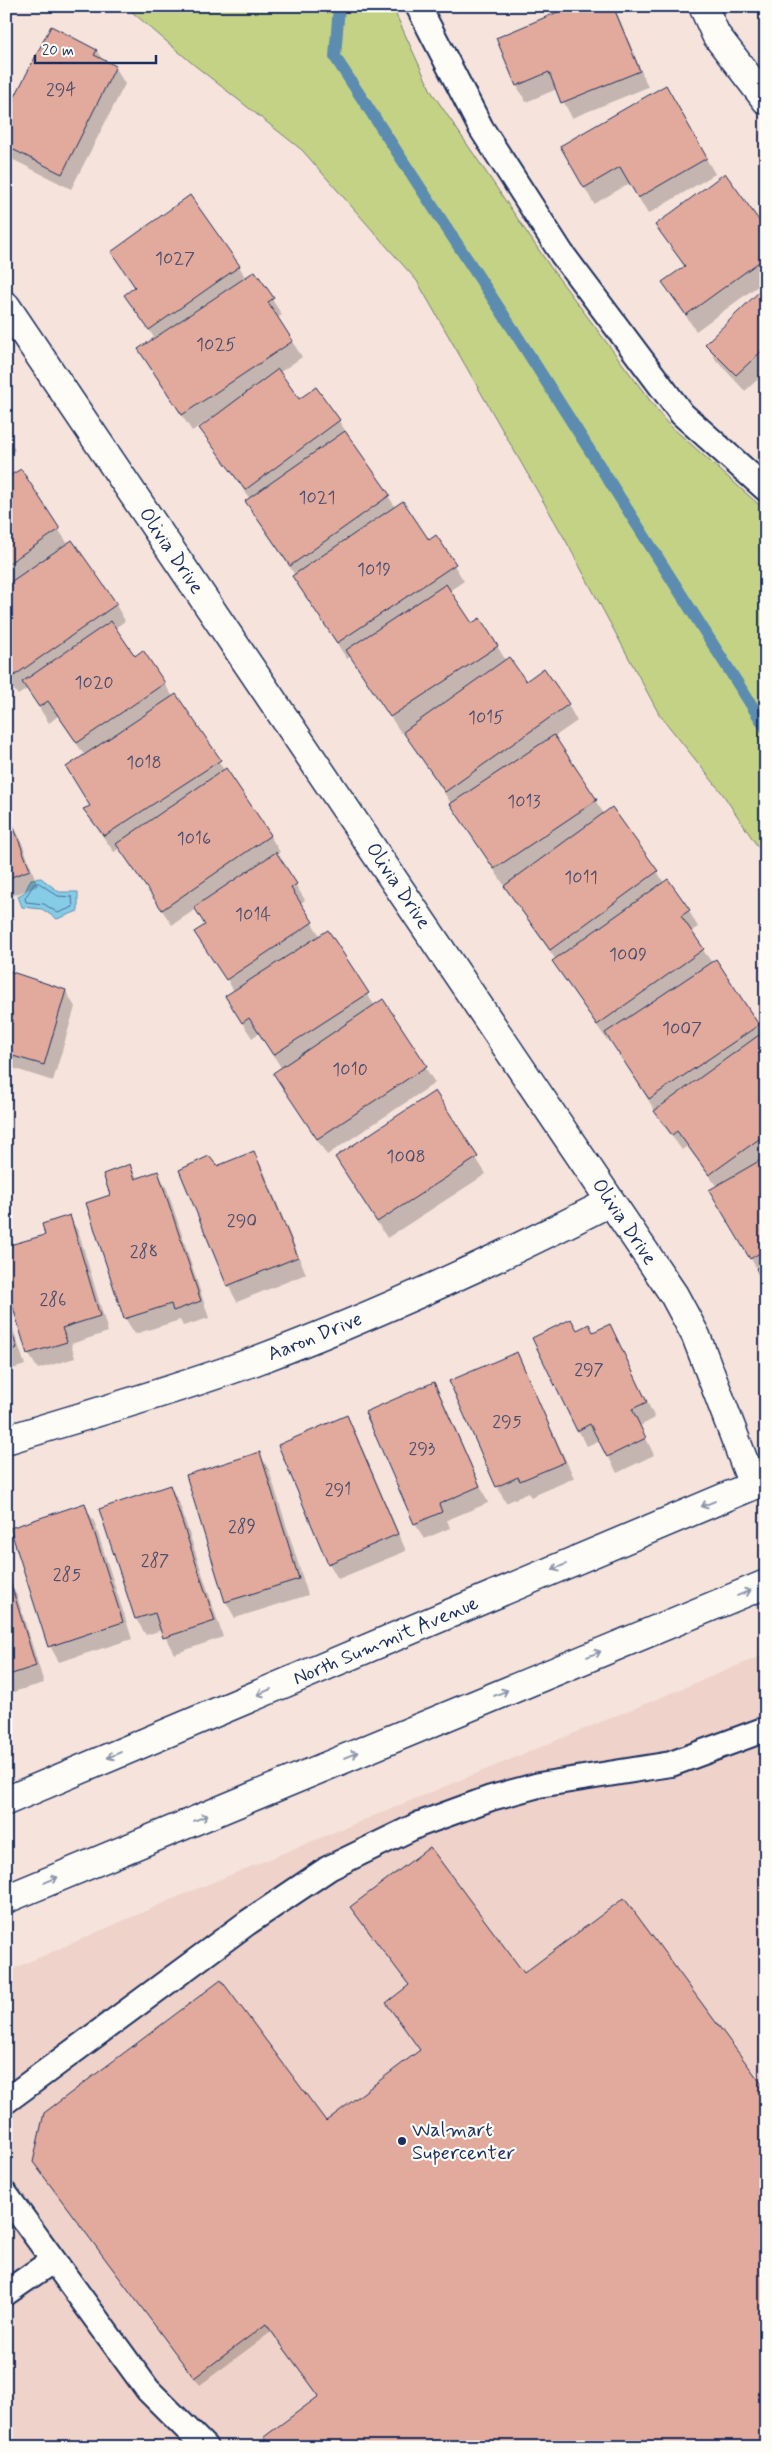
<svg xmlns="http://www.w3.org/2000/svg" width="772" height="2453" font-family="Mynerve,sans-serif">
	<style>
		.built { fill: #efd2c9 }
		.green { fill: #c4d286; stroke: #708072 }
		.water { fill: #86cce7; stroke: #5b8db0 }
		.shadow { fill: #0003 }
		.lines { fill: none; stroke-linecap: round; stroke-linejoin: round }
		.shore { stroke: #466e95; stroke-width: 1 }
		.stream { stroke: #5b8db0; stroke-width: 12 }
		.building { fill: #e2aa9c; stroke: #1b2f5e }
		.lane-casing { stroke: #1b2f5e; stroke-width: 28 }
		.street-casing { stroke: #1b2f5e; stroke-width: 31 }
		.secondary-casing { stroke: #1b2f5e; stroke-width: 31 }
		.lane { stroke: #fdfcf7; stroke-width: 24 }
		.street { stroke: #fdfcf7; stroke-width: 28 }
		.secondary { stroke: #fdfcf7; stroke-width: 28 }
		.oneway { stroke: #8c96aa }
		.poi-dot { fill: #1b2f5e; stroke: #fdfcf7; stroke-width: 2 }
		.labels { text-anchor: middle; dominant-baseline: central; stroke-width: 4.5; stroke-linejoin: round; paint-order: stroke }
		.number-label { font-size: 18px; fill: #4d4e6e }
		.street-label { font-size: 20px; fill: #1b2f5e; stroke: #fdfcf7 }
		.poi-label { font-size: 20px; fill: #1b2f5e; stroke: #fdfcf7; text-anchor: start }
	</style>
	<rect width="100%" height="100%" fill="#f5e3dc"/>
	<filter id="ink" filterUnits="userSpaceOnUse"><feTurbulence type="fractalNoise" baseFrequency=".02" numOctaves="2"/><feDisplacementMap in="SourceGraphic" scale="10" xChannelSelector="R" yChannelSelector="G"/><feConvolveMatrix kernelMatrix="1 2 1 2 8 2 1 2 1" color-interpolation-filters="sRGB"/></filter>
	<g filter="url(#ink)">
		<polygon class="built" points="766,1654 766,2447 6,2447 6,1972 194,1890"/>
		<polygon class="green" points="125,6 392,6 431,91 551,268 666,422 766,511 766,859 722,793 659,714 566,541 417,281 302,150 193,64"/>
		<polygon class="water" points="41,878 59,892 78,892 78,911 57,919 42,909 22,907 18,896 25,892 31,879"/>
		<g class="shadow">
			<polygon points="576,6 614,6 648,87 572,118 557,89 526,102 517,86"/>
			<polygon points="97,51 103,61 115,67 125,84 71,189 6,156 6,116"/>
			<polygon points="665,87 715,174 648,214 630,183 594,204 561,147"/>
			<polygon points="657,225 766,232 766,280 696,331 663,282 685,267"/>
			<polygon points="113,252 239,266 246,279 255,273 282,315 277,318 302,357 279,373 299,401 339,421 396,508 429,541 436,537 464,581 449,591 471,624 497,646 506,661 525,683 543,670 568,705 577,721 554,737 604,814 657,871 664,883 689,911 698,927 690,932 766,1038 766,1288 760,1274 711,1190 717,1187 687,1146 682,1150 665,1127 610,1038 607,1040 563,977 554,961 556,960 515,902 404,731 401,733 351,656 347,659 303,592 293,576 295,575 246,502 250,499 201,428 211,421 210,419 192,431 149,366 140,350 155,339 126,295 135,288"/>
			<polygon points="766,287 766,372 745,391 716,360 707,344"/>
			<polygon points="6,434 15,450 6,456"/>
			<polygon points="20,471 68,544 72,541 116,605 125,621 115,628 135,658 142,652 270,836 280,852 276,854 305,900 300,904 320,936 367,994 375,1006 383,1001 435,1083 327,1155 284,1089 282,1069 259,1033 252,1038 236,1013 235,993 224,974 206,925 196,909 172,925 120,848 114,852 84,810 92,807 85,756 58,716 49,723 27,689 18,695 6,679 6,480"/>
			<polygon points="11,822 20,838 38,886 6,898 6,823"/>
			<polygon points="6,971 66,991 75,1007 53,1081 6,1066"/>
			<polygon points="254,1153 263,1169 306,1274 237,1302 228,1285 216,1167"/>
			<polygon points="476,1158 486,1174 387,1238 346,1173"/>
			<polygon points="130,1166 138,1179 158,1173 167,1189 209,1318 183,1326 180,1320 135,1334 125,1318 112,1196"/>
			<polygon points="69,1216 79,1233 108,1332 71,1344 75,1358 38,1369 28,1353 47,1236"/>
			<polygon points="6,1308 25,1365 6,1371"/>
			<polygon points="577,1332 618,1342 655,1418 640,1426 654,1455 617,1473 600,1440 587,1446 578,1430"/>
			<polygon points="516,1353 574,1478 531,1497 528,1493 506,1503 497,1486"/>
			<polygon points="434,1384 443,1400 488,1503 447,1520 450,1528 424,1539 415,1523"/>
			<polygon points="346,1417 356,1433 406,1551 338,1579 329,1563"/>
			<polygon points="259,1453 269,1470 308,1595 235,1618 226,1602 187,1476"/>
			<polygon points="170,1486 179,1502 223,1637 174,1654 162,1630 146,1635 136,1619 100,1509"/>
			<polygon points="84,1505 94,1521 132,1639 59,1662 50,1646"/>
			<polygon points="6,1580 8,1580 17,1596 44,1683 6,1694"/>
			<polygon points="357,1915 524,1975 766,2447 272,2447 266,2437 320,2397 271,2332 200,2385 40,2170 325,2123 421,2051 410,1986"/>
		</g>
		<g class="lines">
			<polygon class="shore" points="39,883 58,896 72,897 73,907 58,913 44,904 26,902 25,898 34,884"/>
			<polyline class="stream" points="339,6 335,57 514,331 766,728"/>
		</g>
		<g class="building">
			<polygon points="572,6 613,6 640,71 561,103 549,72 516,86 496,38"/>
			<polygon points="51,26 97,50 94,55 116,66 62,174 6,146 6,114"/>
			<polygon points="666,85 707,158 638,198 620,167 584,188 560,146"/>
			<polygon points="725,173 766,230 766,257 686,315 662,282 685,266 655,225"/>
			<polygon points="190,195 240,266 149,330 124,295 135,287 111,252"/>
			<polygon points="255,271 274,298 268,302 293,341 182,415 138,349"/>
			<polygon points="766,285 766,350 764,349 736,375 705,344"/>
			<polygon points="278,369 299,399 316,387 340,420 245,490 199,428"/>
			<polygon points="345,431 390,495 290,566 245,501"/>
			<polygon points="21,469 60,529 6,565 6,478"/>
			<polygon points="403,501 429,540 436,535 456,564 337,643 292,576"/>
			<polygon points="72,540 117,604 8,680 6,585"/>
			<polygon points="446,584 472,623 480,618 498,646 390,717 346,650"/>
			<polygon points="111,621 135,656 143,650 165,683 77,743 48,701 39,707 22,682"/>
			<polygon points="509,657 526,681 544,668 569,704 445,792 403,732"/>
			<polygon points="176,694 221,760 104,836 83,809 90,806 66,767"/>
			<polygon points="554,735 597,800 494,869 450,804"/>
			<polygon points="226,768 271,835 162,910 116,844"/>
			<polygon points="612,807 658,871 550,950 504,886"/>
			<polygon points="11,820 30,870 6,879 6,822"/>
			<polygon points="276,852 297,884 291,888 313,922 226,980 194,932 205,925 194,907"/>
			<polygon points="668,879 690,910 681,916 704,949 597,1025 552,961"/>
			<polygon points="328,930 369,993 273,1055 249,1018 242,1023 225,996"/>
			<polygon points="716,959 759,1025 649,1099 605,1033"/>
			<polygon points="6,970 66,990 44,1065 6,1054"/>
			<polygon points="383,999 427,1066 317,1139 273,1073"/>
			<polygon points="759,1035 766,1044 766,1134 709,1175 677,1131 672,1135 654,1111"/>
			<polygon points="435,1091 478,1157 377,1222 335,1157"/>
			<polygon points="254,1151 298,1257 227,1286 179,1170 209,1156 217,1166"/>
			<polygon points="766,1157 766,1249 750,1259 709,1190"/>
			<polygon points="130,1164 135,1179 158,1171 201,1301 173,1311 171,1304 124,1319 86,1203 110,1195 103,1174"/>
			<polygon points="70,1215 100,1316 62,1328 67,1342 27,1354 6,1284 6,1246 45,1235 42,1224"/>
			<polygon points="766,1264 766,1291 756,1268"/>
			<polygon points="6,1316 17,1348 6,1352"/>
			<polygon points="571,1319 577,1330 589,1324 593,1332 610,1324 647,1402 632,1409 646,1438 607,1457 590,1424 577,1431 532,1338"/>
			<polygon points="517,1352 565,1462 520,1481 518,1477 496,1487 449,1381"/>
			<polygon points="434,1382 480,1486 439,1504 442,1512 414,1524 365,1412"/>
			<polygon points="347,1415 398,1534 328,1564 278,1445"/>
			<polygon points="260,1452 299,1579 225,1602 186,1475"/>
			<polygon points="170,1485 215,1621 163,1638 155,1613 135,1619 99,1509"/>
			<polygon points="85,1503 123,1622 48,1647 10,1528"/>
			<polygon points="9,1578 36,1666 6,1676 6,1579"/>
			<polygon points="430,1847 524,1973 624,1898 766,2090 766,2447 272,2447 264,2437 319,2396 266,2324 194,2378 33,2162 44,2113 221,1980 326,2121 420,2050 386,2003 409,1985 350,1907"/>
		</g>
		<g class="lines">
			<defs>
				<g id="lane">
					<polyline points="418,6 481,128 562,254 682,414 766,489"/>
					<polyline points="6,2101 247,1923 329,1868 420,1824 491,1798 539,1785 671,1764 766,1729"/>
					<polyline points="6,2195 148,2390 205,2447"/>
					<polyline points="6,2293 52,2261"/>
				</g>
				<g id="street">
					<polyline points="703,6 716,35 766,100"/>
					<polyline points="6,306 674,1295 696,1336 753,1485"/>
					<path d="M6 1440C89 1414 174 1391 255 1361 377 1315 494 1261 610 1202"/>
				</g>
				<g id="secondary">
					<polyline points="6,1801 766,1480"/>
					<polyline points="6,1899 766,1584"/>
				</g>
			</defs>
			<use href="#lane" class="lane-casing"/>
			<use href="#street" class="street-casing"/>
			<use href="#secondary" class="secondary-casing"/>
			<use href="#lane" class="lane"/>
			<use href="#street" class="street"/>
			<use href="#secondary" class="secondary"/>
		</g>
		<defs><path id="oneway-shaft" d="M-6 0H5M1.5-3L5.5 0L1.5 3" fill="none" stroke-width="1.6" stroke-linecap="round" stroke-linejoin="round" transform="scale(1.25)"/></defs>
		<g class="oneway">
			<use href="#oneway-shaft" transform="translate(708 1504) rotate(157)"/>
			<use href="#oneway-shaft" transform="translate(559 1567) rotate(157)"/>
			<use href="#oneway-shaft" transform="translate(744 1593) rotate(-22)"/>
			<use href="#oneway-shaft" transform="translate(594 1654) rotate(-22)"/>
			<use href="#oneway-shaft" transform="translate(264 1692) rotate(157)"/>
			<use href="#oneway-shaft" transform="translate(501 1693) rotate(-23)"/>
			<use href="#oneway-shaft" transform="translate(114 1755) rotate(157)"/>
			<use href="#oneway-shaft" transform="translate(351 1755) rotate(-23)"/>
			<use href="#oneway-shaft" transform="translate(201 1818) rotate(-23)"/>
			<use href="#oneway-shaft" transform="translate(51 1880) rotate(-23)"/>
		</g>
	</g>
	<circle class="poi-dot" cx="402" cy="2141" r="5"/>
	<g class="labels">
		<g class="number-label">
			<text x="61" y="90">294</text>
			<text x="175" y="259">1027</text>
			<text x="216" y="345">1025</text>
			<text x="317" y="498">1021</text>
			<text x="374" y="570">1019</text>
			<text x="94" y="683">1020</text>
			<text x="486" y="718">1015</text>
			<text x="144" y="763">1018</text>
			<text x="524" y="802">1013</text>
			<text x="194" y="839">1016</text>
			<text x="581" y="878">1011</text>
			<text x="253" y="915">1014</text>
			<text x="628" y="955">1009</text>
			<text x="682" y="1029">1007</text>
			<text x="350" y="1070">1010</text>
			<text x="406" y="1157">1008</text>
			<text x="242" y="1221">290</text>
			<text x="144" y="1252">288</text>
			<text x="53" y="1300">286</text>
			<text x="589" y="1370">297</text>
			<text x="507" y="1422">295</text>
			<text x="422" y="1449">293</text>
			<text x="338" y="1490">291</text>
			<text x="242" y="1527">289</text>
			<text x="155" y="1561">287</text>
			<text x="67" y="1575">285</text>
		</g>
		<g class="street-label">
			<text transform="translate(171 551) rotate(56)">Olivia Drive</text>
			<text transform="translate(398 886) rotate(56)">Olivia Drive</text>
			<text transform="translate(624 1222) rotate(56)">Olivia Drive</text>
			<text transform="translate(315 1337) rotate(-22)">Aaron Drive</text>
			<text transform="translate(386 1641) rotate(-23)">North Summit Avenue</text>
		</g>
		<g class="poi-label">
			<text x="412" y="2130">Walmart<tspan x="412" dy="23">Supercenter</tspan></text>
		</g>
	</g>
	<rect width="772" height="2453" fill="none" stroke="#fdfcf7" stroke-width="25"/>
	<rect x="12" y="12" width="747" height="2428" fill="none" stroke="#1b2f5e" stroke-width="2" filter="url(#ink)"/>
	<path d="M35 55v8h121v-8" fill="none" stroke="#1b2f5e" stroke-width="2.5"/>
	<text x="42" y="55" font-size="15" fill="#1b2f5e" stroke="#fdfcf7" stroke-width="4" paint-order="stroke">20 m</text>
</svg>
